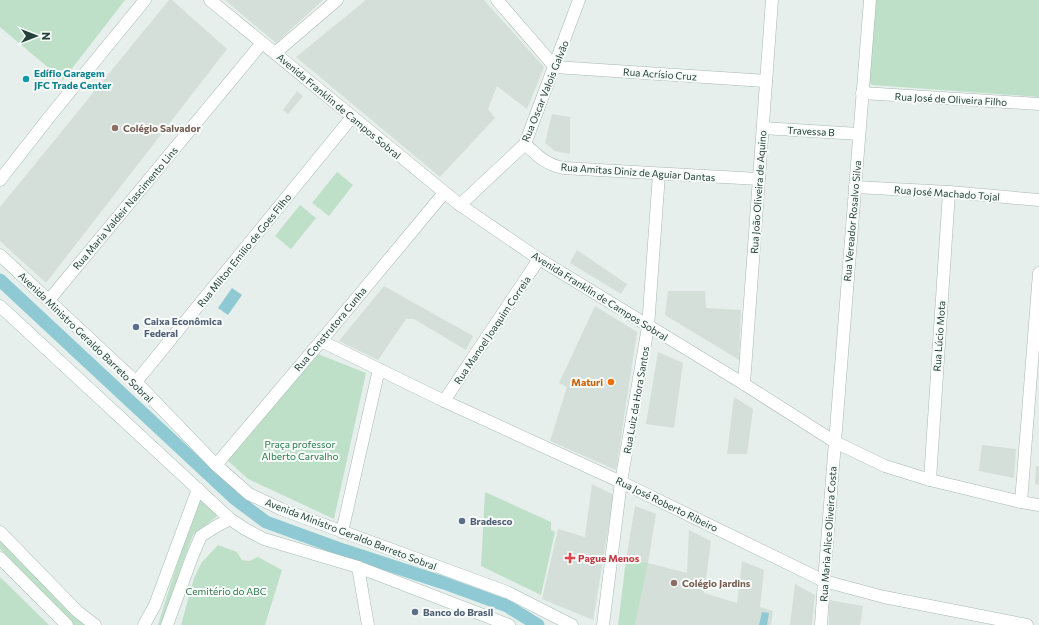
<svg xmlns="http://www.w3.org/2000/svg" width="1039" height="625" font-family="Commissioner,sans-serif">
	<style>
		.built { fill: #d4dfda }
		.green { fill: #bfe0c8 }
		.water { fill: #8ec9d4 }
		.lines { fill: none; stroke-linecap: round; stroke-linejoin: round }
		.canal { stroke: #8ec9d4; stroke-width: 13 }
		.street-casing { stroke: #a8b8b2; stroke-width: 13 }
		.secondary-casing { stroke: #a4bbb3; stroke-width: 13 }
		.street { stroke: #fff; stroke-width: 12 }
		.secondary { stroke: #fff; stroke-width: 12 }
		.culture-dot { fill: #0f9aa8; stroke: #f7fbf9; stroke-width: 1.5 }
		.education-dot { fill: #8d6e63; stroke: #f7fbf9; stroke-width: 1.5 }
		.service-dot { fill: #5c6f8a; stroke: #f7fbf9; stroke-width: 1.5 }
		.food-dot { fill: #e8710a; stroke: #f7fbf9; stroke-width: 1.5 }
		.health-dot { fill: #e0444e; stroke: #f7fbf9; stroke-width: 1.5 }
		.labels { text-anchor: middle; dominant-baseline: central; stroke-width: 4; stroke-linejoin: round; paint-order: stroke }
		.culture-label { font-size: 10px; font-weight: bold; fill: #0d838f; stroke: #f7fbf9; text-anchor: start }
		.street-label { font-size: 10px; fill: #24423a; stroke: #f7fbf9 }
		.education-label { font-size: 10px; font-weight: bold; fill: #785e54; stroke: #f7fbf9; text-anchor: start }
		.service-label { font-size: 10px; font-weight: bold; fill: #4e5e75; stroke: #f7fbf9; text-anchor: start }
		.food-label { font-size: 10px; font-weight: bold; fill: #c56008; stroke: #f7fbf9; text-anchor: end }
		.park-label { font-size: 10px; fill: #2d7a4b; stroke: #f7fbf9 }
		.health-label { font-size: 10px; font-weight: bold; fill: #be3a42; stroke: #f7fbf9; text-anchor: start }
	</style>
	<rect width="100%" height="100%" fill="#e6efeb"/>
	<g class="built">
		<polygon points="169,0 172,0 227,49 46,283 0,241 0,207"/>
		<polygon points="225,0 323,0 276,43"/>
		<polygon points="366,0 484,0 544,67 527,109 497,86 488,109 495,118 440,177 296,57"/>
		<polygon points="297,91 303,96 288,114 283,110"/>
		<polygon points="552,114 570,117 570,154 555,151 545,143"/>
		<polygon points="577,250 627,284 621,294 570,263"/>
		<polygon points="384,286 473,336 466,350 414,319 406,319 378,360 339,341"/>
		<polygon points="668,291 705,291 706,308 741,310 739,360 665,315"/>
		<polygon points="595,306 637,332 616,470 550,441 567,387 559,383"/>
		<polygon points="658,352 683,363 674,428 646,424"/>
		<polygon points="734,397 753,409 747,454 727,454"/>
		<polygon points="982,445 1016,449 1014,478 979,471"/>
		<polygon points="1036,466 1039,466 1039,485 1035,484"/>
		<polygon points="592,484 614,495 593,620 542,599 558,529 585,537"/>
		<polygon points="635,506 656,514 648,563 687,573 689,530 711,541 704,593 737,603 742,561 764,570 760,607 773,611 771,625 635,625 647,563 626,560"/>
		<polygon points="795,584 815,595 812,625 790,625"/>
		<polygon points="829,600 863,606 860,625 829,625"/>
	</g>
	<g class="green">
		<polygon points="0,0 125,0 63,80 0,27"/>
		<polygon points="875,0 1039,0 1039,97 872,85 870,83 869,78"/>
		<polygon points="337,172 353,185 329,216 312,203"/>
		<polygon points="300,205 316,218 291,249 275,236"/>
		<polygon points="318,354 366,373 334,519 248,479 227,460"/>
		<polygon points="485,492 551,522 551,530 555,532 541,595 481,566"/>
		<polygon points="199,494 220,514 193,535 180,570 164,625 158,625"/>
		<polygon points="0,536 88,625 74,625 0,549"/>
		<polygon points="218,545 237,552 242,560 249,561 258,557 282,570 265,625 181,625 194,578 202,562"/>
		<polygon points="626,560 648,563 635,625 618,625"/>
		<polygon points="0,577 49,625 0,625"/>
	</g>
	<g class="water">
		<polygon points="232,288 242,295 228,315 218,308"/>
		<polygon points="762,612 769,613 767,625 759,625"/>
	</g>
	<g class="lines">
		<polyline class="canal" points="0,280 234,498 266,522 343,550 444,583 507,606 538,625"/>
		<defs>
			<g id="street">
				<polyline points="210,0 460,205 539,259 744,384 835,442 885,466 930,480 1021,502 1039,505"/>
				<polyline points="497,0 555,67 766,81"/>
				<polyline points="275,53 337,0"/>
				<polyline points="862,93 1039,104"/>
				<polyline points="763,128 859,134"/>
				<path d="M525 144C538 156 545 164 563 168L759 179"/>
				<polyline points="0,180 50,116 145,0"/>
				<polyline points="855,187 949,192 1039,200"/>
				<polyline points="460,205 525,144 579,0"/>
				<polyline points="49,300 262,43"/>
				<polyline points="321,341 444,401 621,482 824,581 884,597 1027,625"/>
				<polyline points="136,382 352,117"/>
				<polyline points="744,384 772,0"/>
				<polyline points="444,401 539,259"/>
				<polyline points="216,465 321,341 444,193"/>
				<polyline points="930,480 949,192"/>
				<polyline points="1021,502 1039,273"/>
				<polyline points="342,532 379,369"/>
				<polyline points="358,567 368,625"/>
				<polyline points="603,625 621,482 648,327 659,174"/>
				<polyline points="821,625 824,581 870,0"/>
			</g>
			<g id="secondary">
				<polyline points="0,255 136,382 216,465 249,494 281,509 507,592 572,625"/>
				<polyline points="0,306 230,519 245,529 264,539 358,567 509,625"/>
				<polyline points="0,532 78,612 95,625"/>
				<polyline points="0,558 67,625"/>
				<polyline points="144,625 155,605 198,489"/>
				<polyline points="167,625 192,557 201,536 215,527 230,519"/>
			</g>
		</defs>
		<use href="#street" class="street-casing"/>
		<use href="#secondary" class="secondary-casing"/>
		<use href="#street" class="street"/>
		<use href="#secondary" class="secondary"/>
	</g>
	<circle class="culture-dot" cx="26" cy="79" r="4"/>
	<g class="education-dot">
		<circle cx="115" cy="128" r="4"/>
		<circle cx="674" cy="583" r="4"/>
	</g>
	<g class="service-dot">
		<circle cx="136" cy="327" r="4"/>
		<circle cx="462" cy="521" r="4"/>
		<circle cx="415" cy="612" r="4"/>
	</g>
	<circle class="food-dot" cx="611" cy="382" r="4"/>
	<path class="health-dot" d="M568 552h4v4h4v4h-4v4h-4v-4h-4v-4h4z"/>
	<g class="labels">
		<g class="culture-label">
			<text x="34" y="73">Edífio Garagem<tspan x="34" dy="12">JFC Trade Center</tspan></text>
		</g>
		<g class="street-label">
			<text transform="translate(660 74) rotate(4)">Rua Acrísio Cruz</text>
			<text transform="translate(545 91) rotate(-68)">Rua Oscar Valois Galvão</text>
			<text transform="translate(951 99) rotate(3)">Rua José de Oliveira Filho</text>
			<text transform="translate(339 106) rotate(40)">Avenida Franklin de Campos Sobral</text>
			<text transform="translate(811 131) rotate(3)">Travessa B</text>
			<text transform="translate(638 172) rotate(4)">Rua Amitas Diniz de Aguiar Dantas</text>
			<text transform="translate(758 192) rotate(-86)">Rua João Oliveira de Aquino</text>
			<text transform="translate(947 193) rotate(4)">Rua José Machado Tojal</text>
			<text transform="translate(125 208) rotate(-50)">Rua Maria Valdeir Nascimento Lins</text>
			<text transform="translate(852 221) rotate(-85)">Rua Vereador Rosalvo Silva</text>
			<text transform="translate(244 250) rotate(-51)">Rua Milton Emilio de Goes Filho</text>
			<text transform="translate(600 296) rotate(32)">Avenida Franklin de Campos Sobral</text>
			<text transform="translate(330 329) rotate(-50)">Rua Construtora Cunha</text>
			<text transform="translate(492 330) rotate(-56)">Rua Manoel Joaquim Correia</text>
			<text transform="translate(939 336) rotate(-86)">Rua Lúcio Mota</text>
			<text transform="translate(86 337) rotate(44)">Avenida Ministro Geraldo Barreto Sobral</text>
			<text transform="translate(636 400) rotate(-80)">Rua Luiz da Hora Santos</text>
			<text transform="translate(667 504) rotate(26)">Rua José Roberto Ribeiro</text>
			<text transform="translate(351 534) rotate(21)">Avenida Ministro Geraldo Barreto Sobral</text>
			<text transform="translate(828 534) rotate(-86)">Rua Maria Alice Oliveira Costa</text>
		</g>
		<g class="education-label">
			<text x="123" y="128">Colégio Salvador</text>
			<text x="682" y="583">Colégio Jardins</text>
		</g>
		<g class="service-label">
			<text x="144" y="321">Caixa Econômica<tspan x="144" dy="12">Federal</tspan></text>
			<text x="470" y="521">Bradesco</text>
			<text x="423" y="612">Banco do Brasil</text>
		</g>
		<g class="food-label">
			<text x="603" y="382">Maturi</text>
		</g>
		<g class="park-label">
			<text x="300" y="444">Praça professor<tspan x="300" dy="12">Alberto Carvalho</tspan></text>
			<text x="226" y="591">Cemitério do ABC</text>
		</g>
		<g class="health-label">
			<text x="578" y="558">Pague Menos</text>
		</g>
	</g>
	<g transform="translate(36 36) rotate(90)" stroke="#f7fbf9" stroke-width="3" paint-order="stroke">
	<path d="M0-3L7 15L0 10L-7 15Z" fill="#24423a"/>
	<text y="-6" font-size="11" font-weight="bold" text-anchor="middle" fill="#24423a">N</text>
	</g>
</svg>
